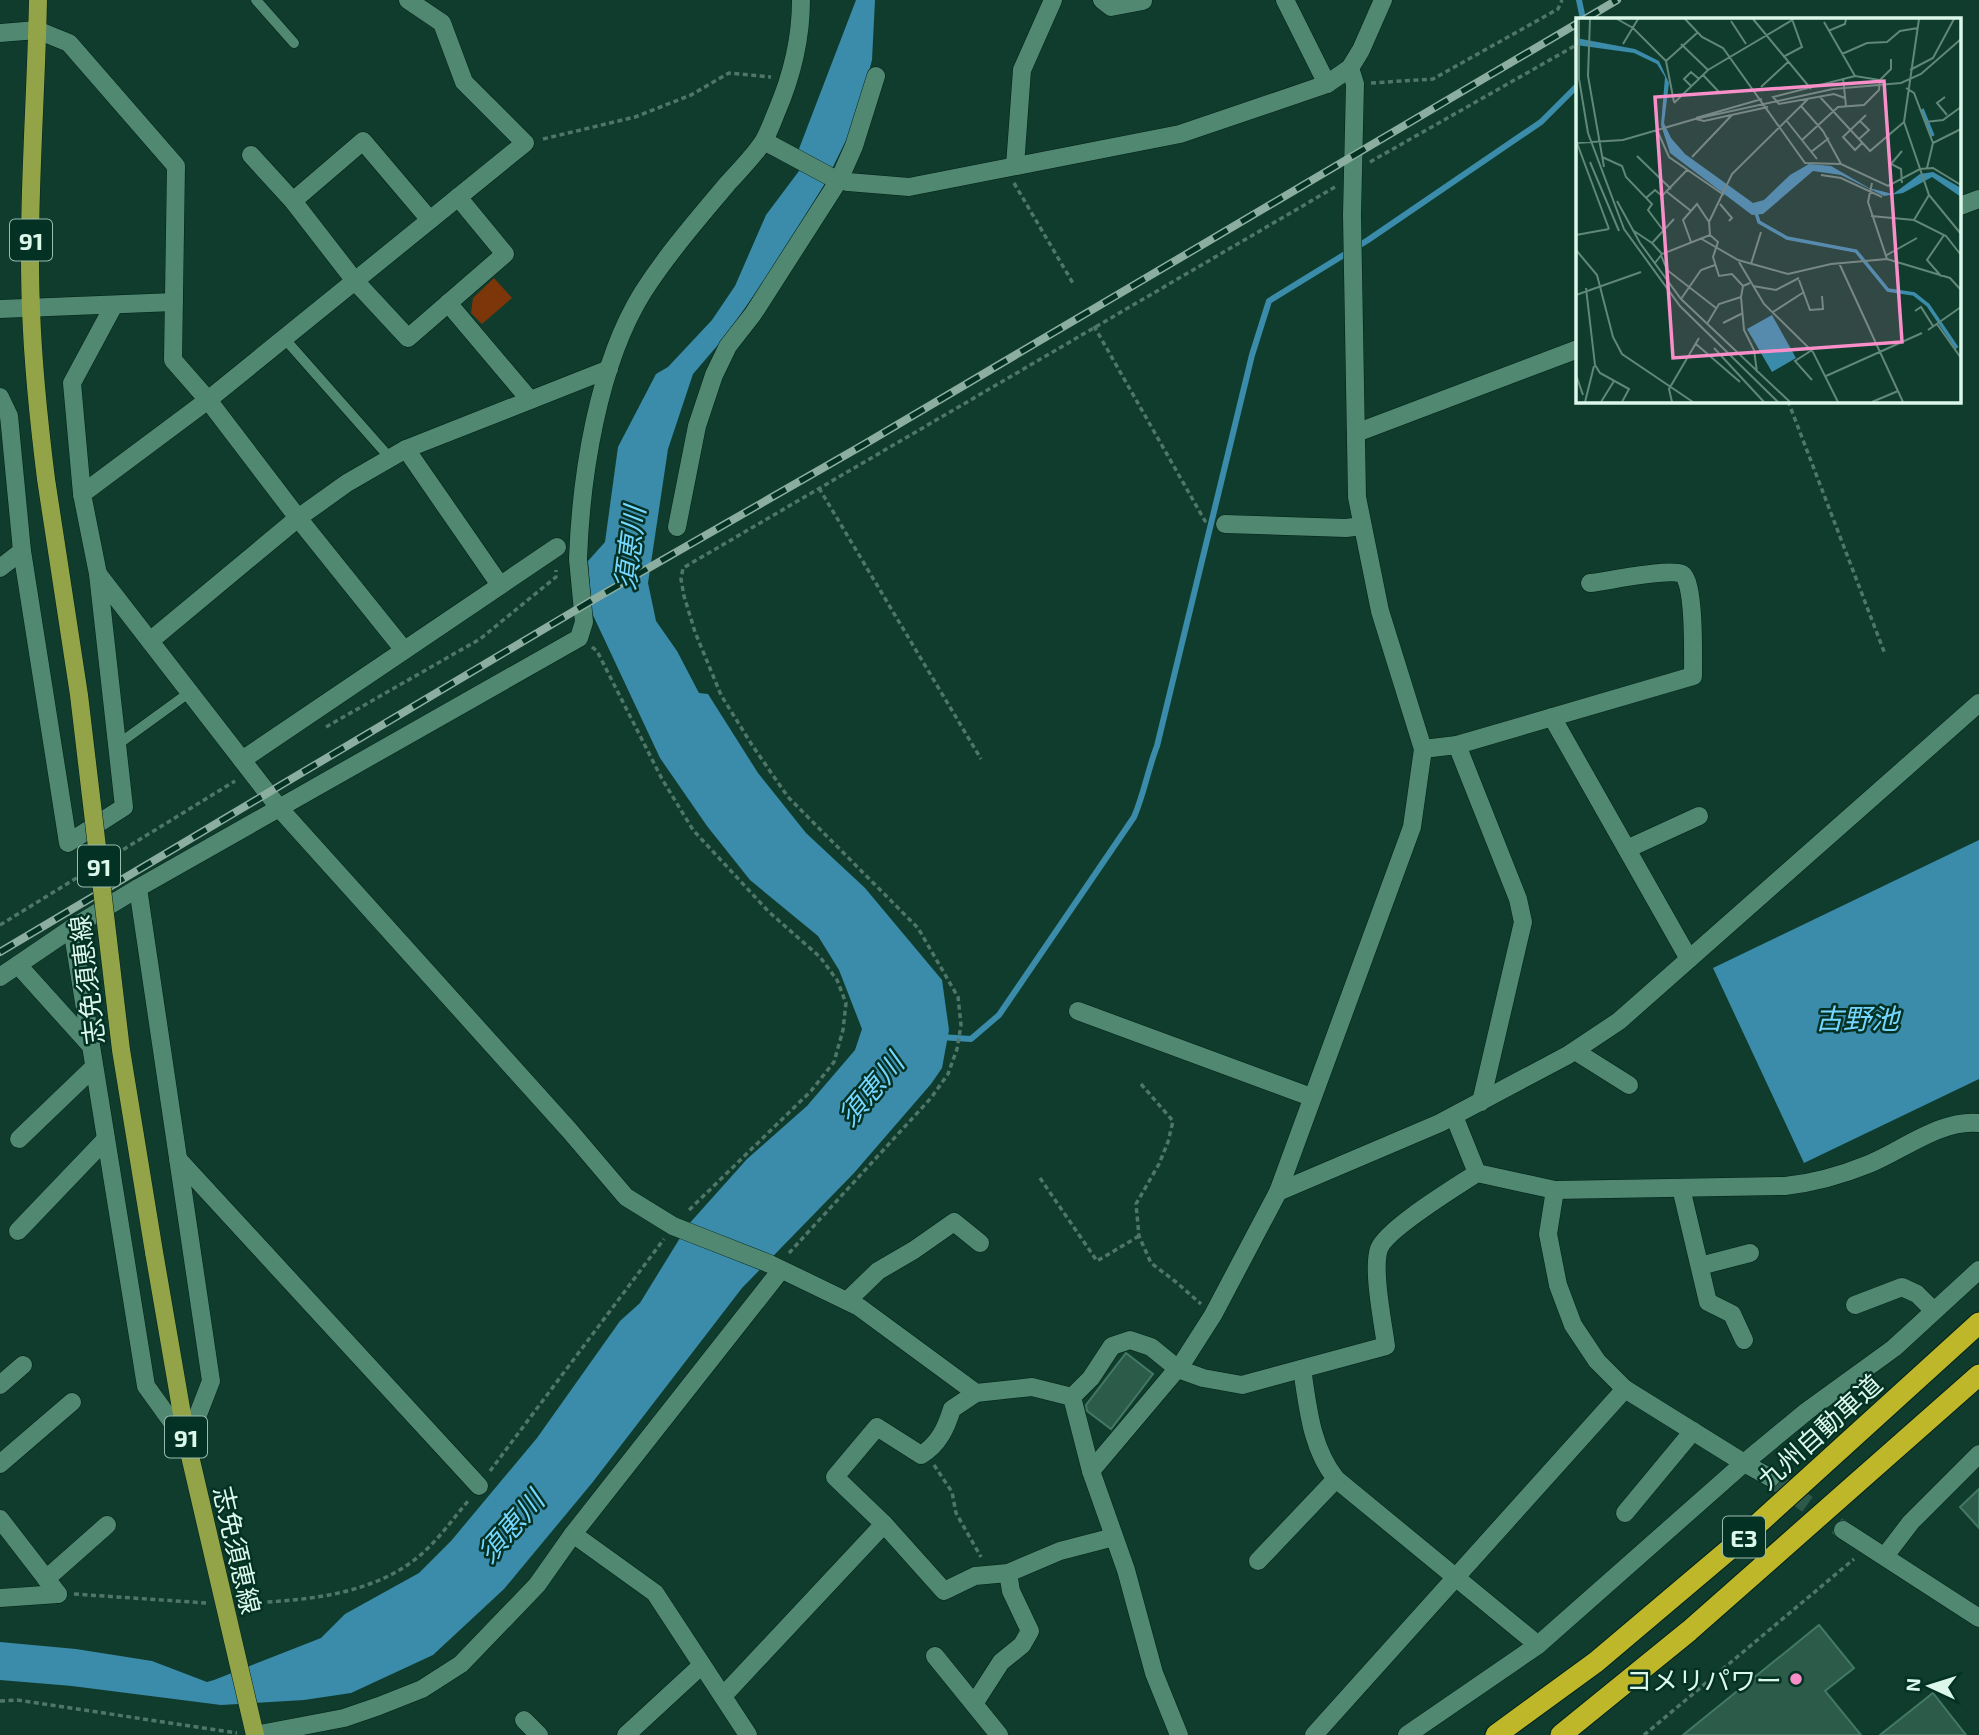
<svg xmlns="http://www.w3.org/2000/svg" width="1979" height="1735" font-family="'Exo 2','Noto Sans JP',sans-serif">
	<style>
		.green { fill: #7c360a }
		.water { fill: #3b8baa }
		.lines { fill: none; stroke-linecap: round; stroke-linejoin: round }
		.stream { stroke: #3b8baa; stroke-width: 6 }
		.building { fill: #2c5b49; stroke: #427964; stroke-width: 2 }
		.street-tunnel { stroke: #2e584a; stroke-width: 18; stroke-dasharray: 18 9; stroke-linecap: butt }
		.lane-casing { stroke: #032117; stroke-width: 11 }
		.street-casing { stroke: #032117; stroke-width: 19 }
		.secondary-casing { stroke: #032117; stroke-width: 19 }
		.primary-casing { stroke: #032117; stroke-width: 19 }
		.highway-casing { stroke: #032117; stroke-width: 23 }
		.path { stroke: #4f7668; stroke-width: 3.5; stroke-dasharray: 5 3.5; stroke-linecap: butt }
		.lane { stroke: #508872; stroke-width: 10 }
		.street { stroke: #508872; stroke-width: 18 }
		.secondary { stroke: #508872; stroke-width: 18 }
		.primary { stroke: #92a447; stroke-width: 18 }
		.highway { stroke: #beb72a; stroke-width: 21 }
		.rail-casing { stroke: #8caea1; stroke-width: 8 }
		.rail { stroke: #033123; stroke-width: 5; stroke-dasharray: 16; stroke-linecap: butt }
		.primary-bridge-casing { stroke: #032117; stroke-width: 19; stroke-linecap: butt }
		.primary-bridge { stroke: #92a447; stroke-width: 18 }
		.poi-dot { fill: #f98fc9; stroke: #033123; stroke-width: 2.5 }
		.labels { text-anchor: middle; dominant-baseline: central; stroke-width: 5; stroke-linejoin: round; paint-order: stroke }
		.shield { fill: #033123; stroke: #9abcaf; stroke-width: 2 }
		.shield-label { font-size: 24px; font-weight: bold; fill: #dbf8eb }
		.street-label { font-size: 26px; fill: #dbf8eb; stroke: #033123 }
		.poi-label { font-size: 26px; fill: #dbf8eb; stroke: #033123; text-anchor: end }
		.water-label { font-size: 28px; font-style: italic; fill: #75d7ff; stroke: #033123 }
		.inset-river { fill: none; stroke: #3b8baa; stroke-width: 3.5 }
		.inset-road { fill: none; stroke: #618779; stroke-width: 2 }
		.view { fill: #f98fc9; fill-opacity: 0.15; stroke: #f98fc9; stroke-width: 3.5 }
		.inset-edge { fill: none; stroke: #dbf8eb; stroke-width: 3.5 }
	</style>
	<rect width="100%" height="100%" fill="#103c2d"/>
	<polygon class="green" points="494,278 512,298 482,324 471,313 473,298"/>
	<g class="water">
		<polygon points="856,0 875,0 872,60 856,120 824,185 774,267 723,339 693,374 668,449 648,583 656,621 677,651 699,693 708,694 758,773 806,833 865,888 942,980 949,1030 942,1068 931,1084 854,1173 742,1288 592,1483 504,1589 433,1655 351,1693 304,1700 221,1705 72,1686 0,1680 0,1642 76,1649 152,1661 207,1682 214,1680 321,1638 345,1614 419,1573 451,1541 537,1438 620,1321 640,1303 688,1225 747,1159 807,1106 855,1050 862,1029 839,970 818,936 750,880 707,826 660,758 592,613 588,561 605,542 618,447 656,374 668,367 712,320 735,286 766,215 799,171 797,154"/>
		<polygon points="1979,840 1979,1079 1804,1163 1713,968"/>
	</g>
	<g class="lines">
		<g class="stream">
			<polyline points="1579,0 1583,19"/>
			<path d="M940 1037 971 1039 999 1015 1134 817C1144 794 1148 769 1157 746L1252 355 1269 301 1368 240 1541 122 1578 85"/>
		</g>
	</g>
	<g class="building">
		<polygon points="1126,1353 1153,1374 1111,1429 1087,1411 1086,1405"/>
		<polygon points="1979,1489 1979,1528 1960,1507"/>
		<polygon points="1819,1625 1854,1668 1825,1691 1861,1735 1683,1735"/>
		<polygon points="1933,1693 1966,1735 1880,1735"/>
	</g>
	<g class="lines">
		<polyline class="street-tunnel" points="1771,1478 1843,1530"/>
		<defs>
			<g id="lane">
				<polyline points="256,0 294,43"/>
				<polyline points="284,338 390,458"/>
				<polyline points="117,745 190,692"/>
			</g>
			<g id="street">
				<polyline points="1102,0 1111,7 1143,1"/>
				<polyline points="1285,0 1327,84"/>
				<polyline points="0,33 37,30 69,43 176,166 173,360 208,400 298,518 404,650"/>
				<polyline points="764,141 831,177 848,182 909,187 1180,134 1327,84 1350,68 1361,50 1383,0"/>
				<polyline points="251,155 293,201 355,281 408,338 505,254 458,197"/>
				<polyline points="1015,166 1022,70 1053,0"/>
				<polyline points="293,201 363,141 430,220"/>
				<polyline points="1960,206 1979,199"/>
				<polyline points="448,303 530,400"/>
				<polyline points="0,309 174,302"/>
				<polyline points="0,397 9,416 22,551 68,843 124,807 98,574 82,494 72,383 114,305"/>
				<polyline points="1356,433 1578,349"/>
				<polyline points="406,449 500,585"/>
				<polyline points="82,494 208,400 525,143 464,82 442,23 408,0"/>
				<polyline points="1225,524 1346,528 1362,526"/>
				<polyline points="677,527 697,426 714,375 728,346 753,314 839,180 854,146 876,76"/>
				<polyline points="0,568 22,551"/>
				<polyline points="98,574 280,809 569,1130 626,1197 673,1226 770,1264 859,1307 976,1393 1032,1387 1072,1397 1091,1471 1126,1570 1154,1673 1179,1735"/>
				<polyline points="150,641 298,518 347,483 406,449 609,369"/>
				<polyline points="1552,717 1689,959"/>
				<path d="M1457 745 1693 676C1693 659 1695 581 1682 574 1669 568 1608 581 1590 583"/>
				<polyline points="1423,749 1457,745 1518,899 1523,922 1481,1102"/>
				<polyline points="242,760 557,547"/>
				<polyline points="1627,849 1699,816"/>
				<polyline points="138,888 211,1381 187,1443"/>
				<polyline points="72,928 146,1386 187,1443"/>
				<polyline points="18,965 91,1046"/>
				<polyline points="0,977 72,928 138,888 579,638 584,622 578,559"/>
				<polyline points="1078,1011 1311,1097"/>
				<polyline points="1575,1051 1629,1085"/>
				<path d="M1454 1116 1477 1173 1555 1190 1785 1186C1813 1183 1842 1175 1869 1164 1903 1150 1941 1119 1979 1123"/>
				<polyline points="19,1139 94,1067"/>
				<polyline points="178,1159 479,1486"/>
				<polyline points="1681,1188 1708,1302 1732,1314 1744,1340"/>
				<polyline points="1555,1190 1548,1234 1558,1285 1573,1325 1597,1361 1625,1389 1744,1463 1771,1478"/>
				<polyline points="1278,1192 1440,1123 1568,1055 1619,1021 1979,703"/>
				<polyline points="18,1231 106,1139"/>
				<polyline points="1700,1266 1750,1253"/>
				<polyline points="847,1301 878,1271 914,1250 954,1222 980,1243"/>
				<polyline points="1855,1305 1902,1287 1917,1294 1934,1311"/>
				<path d="M1302 1369C1308 1407 1311 1448 1336 1479L1538 1645"/>
				<polyline points="0,1385 23,1365"/>
				<path d="M976 1393 952 1409C946 1428 939 1444 921 1455L877 1427 835 1477 884 1524 944 1591 975 1576 1008 1573 1060 1551 1114 1537"/>
				<path d="M1072 1397 1091 1378 1112 1346 1130 1340 1151 1347 1178 1369 1203 1378 1242 1385 1386 1346C1383 1323 1372 1269 1379 1249 1386 1229 1456 1187 1477 1173"/>
				<polyline points="0,1464 72,1402"/>
				<polyline points="1091,1471 1183,1362 1213,1315 1278,1192 1412,827 1423,749 1380,611 1357,497 1352,215 1355,84 1350,68"/>
				<polyline points="1625,1513 1693,1431"/>
				<polyline points="0,1519 58,1594"/>
				<polyline points="1843,1530 1979,1618"/>
				<polyline points="573,1534 655,1593 748,1735"/>
				<polyline points="1885,1556 1911,1522 1979,1454"/>
				<polyline points="1258,1561 1336,1479"/>
				<polyline points="46,1579 107,1525"/>
				<polyline points="0,1598 58,1594"/>
				<polyline points="935,1656 999,1735"/>
				<polyline points="723,1696 884,1524"/>
				<polyline points="974,1704 1001,1662 1022,1645 1030,1631 1011,1591 1008,1573"/>
				<polyline points="524,1720 539,1735"/>
				<polyline points="255,1735 344,1718 379,1706 422,1689 461,1664 537,1585 573,1534 781,1270"/>
				<polyline points="626,1735 702,1665"/>
				<polyline points="1314,1735 1625,1389"/>
			</g>
			<g id="secondary">
				<path d="M578 559C581 475 598 364 643 292 668 253 698 219 728 183 740 170 753 157 763 142 768 134 772 123 776 113 792 76 801 41 801 0"/>
				<polyline points="1407,1735 1538,1645 1744,1463 1807,1411 1894,1348 1979,1270"/>
			</g>
			<g id="primary">
				<path d="M38 0C36 103 27 206 31 309 33 366 39 423 46 479"/>
				<polyline points="154,1252 187,1443 255,1735"/>
			</g>
			<g id="highway">
				<polyline points="1496,1735 1596,1662 1738,1542 1979,1323"/>
				<polyline points="1561,1735 1689,1631 1979,1375"/>
			</g>
		</defs>
		<use href="#lane" class="lane-casing"/>
		<use href="#street" class="street-casing"/>
		<use href="#secondary" class="secondary-casing"/>
		<use href="#primary" class="primary-casing"/>
		<use href="#highway" class="highway-casing"/>
		<g class="path">
			<polyline points="1371,83 1433,79 1558,9 1562,0"/>
			<polyline points="543,139 635,117 691,95 729,73 771,77"/>
			<polyline points="1370,162 1578,44"/>
			<polyline points="1014,183 1074,285"/>
			<polyline points="1094,326 1205,521 1209,522"/>
			<polyline points="1788,401 1885,654"/>
			<polyline points="819,488 981,759"/>
			<polyline points="592,647 597,651 662,779 693,830 769,912 820,957 837,980 846,1003 843,1030 834,1062 811,1091 687,1212"/>
			<polyline points="326,727 480,639 556,577 556,570"/>
			<polyline points="116,854 235,781"/>
			<polyline points="0,925 83,874"/>
			<polyline points="1141,1084 1173,1121 1168,1142 1159,1164 1136,1204 1139,1236 1151,1263 1176,1282 1201,1304"/>
			<polyline points="1040,1178 1097,1261 1139,1236"/>
			<polyline points="789,1253 931,1098 948,1074 957,1049 961,1025 958,997 918,928 788,797 752,745 721,695 695,632 684,596 681,579 683,568 1335,187"/>
			<polyline points="934,1465 952,1492 956,1513 981,1557"/>
			<polyline points="490,1471 664,1239"/>
			<polyline points="74,1594 206,1603"/>
			<path d="M242 1603C306 1601 383 1595 430 1546 444 1532 456 1515 469 1500"/>
			<polyline points="0,1701 17,1700 237,1733"/>
			<polyline points="1644,1735 1854,1559"/>
		</g>
		<use href="#lane" class="lane"/>
		<use href="#street" class="street"/>
		<use href="#secondary" class="secondary"/>
		<use href="#primary" class="primary"/>
		<use href="#highway" class="highway"/>
		<defs>
			<g id="rail">
				<polyline points="1585,19 1617,0"/>
				<polyline points="0,952 591,601 863,445 1578,23"/>
			</g>
		</defs>
		<use href="#rail" class="rail-casing"/>
		<use href="#rail" class="rail"/>
		<defs>
			<polyline id="primary-bridge" points="46,479 79,695 121,1050 154,1252"/>
		</defs>
		<use href="#primary-bridge" class="primary-bridge-casing"/>
		<use href="#primary-bridge" class="primary-bridge"/>
	</g>
	<circle class="poi-dot" cx="1796" cy="1679" r="7"/>
	<g class="labels">
		<g class="shield">
			<rect x="10" y="219.5" width="42" height="41" rx="5"/>
			<rect x="78" y="845.5" width="42" height="41" rx="5"/>
			<rect x="165" y="1416.5" width="42" height="41" rx="5"/>
			<rect x="1723" y="1516.5" width="42" height="41" rx="5"/>
		</g>
		<g class="shield-label">
			<text x="31" y="240">91</text>
			<text x="99" y="866">91</text>
			<text x="186" y="1437">91</text>
			<text x="1744" y="1537">E3</text>
		</g>
		<g class="street-label">
			<text transform="translate(86 980) rotate(-97)">志免須恵線</text>
			<text transform="translate(1819 1431) rotate(-42)">九州自動車道</text>
			<text transform="translate(238 1550) rotate(77)">志免須恵線</text>
		</g>
		<g class="poi-label">
			<text x="1782" y="1679">コメリパワー</text>
		</g>
		<g class="water-label">
			<text transform="translate(629 548) rotate(-83)">須恵川</text>
			<text x="1857" y="1018">古野池</text>
			<text transform="translate(870 1089) rotate(-50)">須恵川</text>
			<text transform="translate(510 1526) rotate(-49)">須恵川</text>
		</g>
	</g>
	<g transform="translate(1576 18)">
		<rect width="385" height="385" fill="#103c2d"/>
		<path d="M0 20 59 31 83 43 93 65 88 105 95 120 109 136 177 185 188 182 214 157 233 146 255 148 293 170 317 176 344 156 357 154 385 170V179L356 159 327 175 308 178 265 157 237 153 187 196 176 197 94 135 85 107 89 59 81 46 58 35 0 27ZM196 297 220 340 196 354 171 311Z" fill="#3b8baa"/>
		<path class="inset-river" d="M346 91 357 118M180 195 183 204 211 220 280 233 312 272 338 276 352 287 381 330"/>
		<path class="inset-road" d="M3 1V61L12 115 48 211 104 288 202 384M14 1 12 58 28 149M41 1 57 10 90 43 98 84M109 1 126 19 147 30 229 145 265 146 312 168 344 151 357 150 385 167M177 1 235 71M343 1 328 104 353 177 385 216M155 3 170 26M248 4 279 58M252 13 269 6 270 1M47 26 62 1M105 26 132 52M266 36 291 25 311 24 324 13 342 10M207 39 226 29 216 1M90 43 121 15M334 52 357 40 378 1M127 57 143 74M267 60 270 88M304 62 315 51V41M115 68 108 61 115 54 123 61M185 69 212 44M330 70 338 75 357 125 351 150M244 79 294 133 328 104M369 79 361 85 371 97M98 85 132 52 218 1M225 88 247 113 265 146M120 100 186 81M120 101 128 103 192 89M210 102 241 141M349 104 367 102 385 89M81 112 93 139 148 177M283 121 293 112 284 103M226 122 262 89 288 87 303 72 304 62 279 58 197 79 203 86 258 76 269 80M0 125 47 122 119 101 257 71 325 65 345 56 385 21M1 125 33 211M286 125 279 132 267 119 290 97M357 125 385 111M235 134 253 120M61 138 95 171M26 139 46 148 50 159 76 186 72 192 87 212M116 139 156 97M14 144 43 213M245 157 265 160 306 179M296 165 292 184 311 241M326 165 325 151 315 146 326 133M91 174 115 193M70 180 79 172 86 178 111 152M41 183 64 225 105 281 214 384M144 186 156 200 153 203M295 198 338 202 370 218 385 237M338 202 353 177M58 213 76 225M0 217 33 211M134 217 142 224 137 239 143 258 156 256 167 268M124 220 162 242 212 256 255 246 311 241 374 260 385 272M115 224 107 202 121 186 133 204M0 232 21 257 37 319 46 336 117 384M86 236 76 225 98 201M85 237 91 252 140 290M309 238 341 220M163 244 188 286 237 334 262 384M79 245 86 236 134 217 133 204 156 156 232 81M263 245 327 384M175 246 185 214M365 258 351 242 368 217M223 262 234 292 247 291 246 278M174 265 167 268 165 279 168 312 178 332 181 354M177 268 200 272 223 260M10 270 19 347 24 355 53 371 46 384M0 277 65 254M105 281 125 252 139 247M339 293 345 289 357 308M197 294 228 274M147 305 167 295M131 306 143 286 165 279M361 306 385 340M352 312 385 289M120 326 164 364M138 330 188 384M236 332 219 343 236 362M0 357 7 377M250 358 346 315M9 384 18 348M25 384 38 363M96 384 93 371 123 320M296 384 322 373"/>
		<path class="view" d="M308 63 326 324 97 340 79 79Z"/>
		<rect width="385" height="385" class="inset-edge"/>
	</g>
	<g transform="translate(1930 1686) rotate(274)" stroke="#033123" stroke-width="5" paint-order="stroke">
	<path d="M0-5L12 26L0 18L-12 26Z" fill="#dbf8eb"/>
	<text y="-10" font-size="19" font-weight="bold" text-anchor="middle" fill="#dbf8eb">N</text>
	</g>
</svg>
